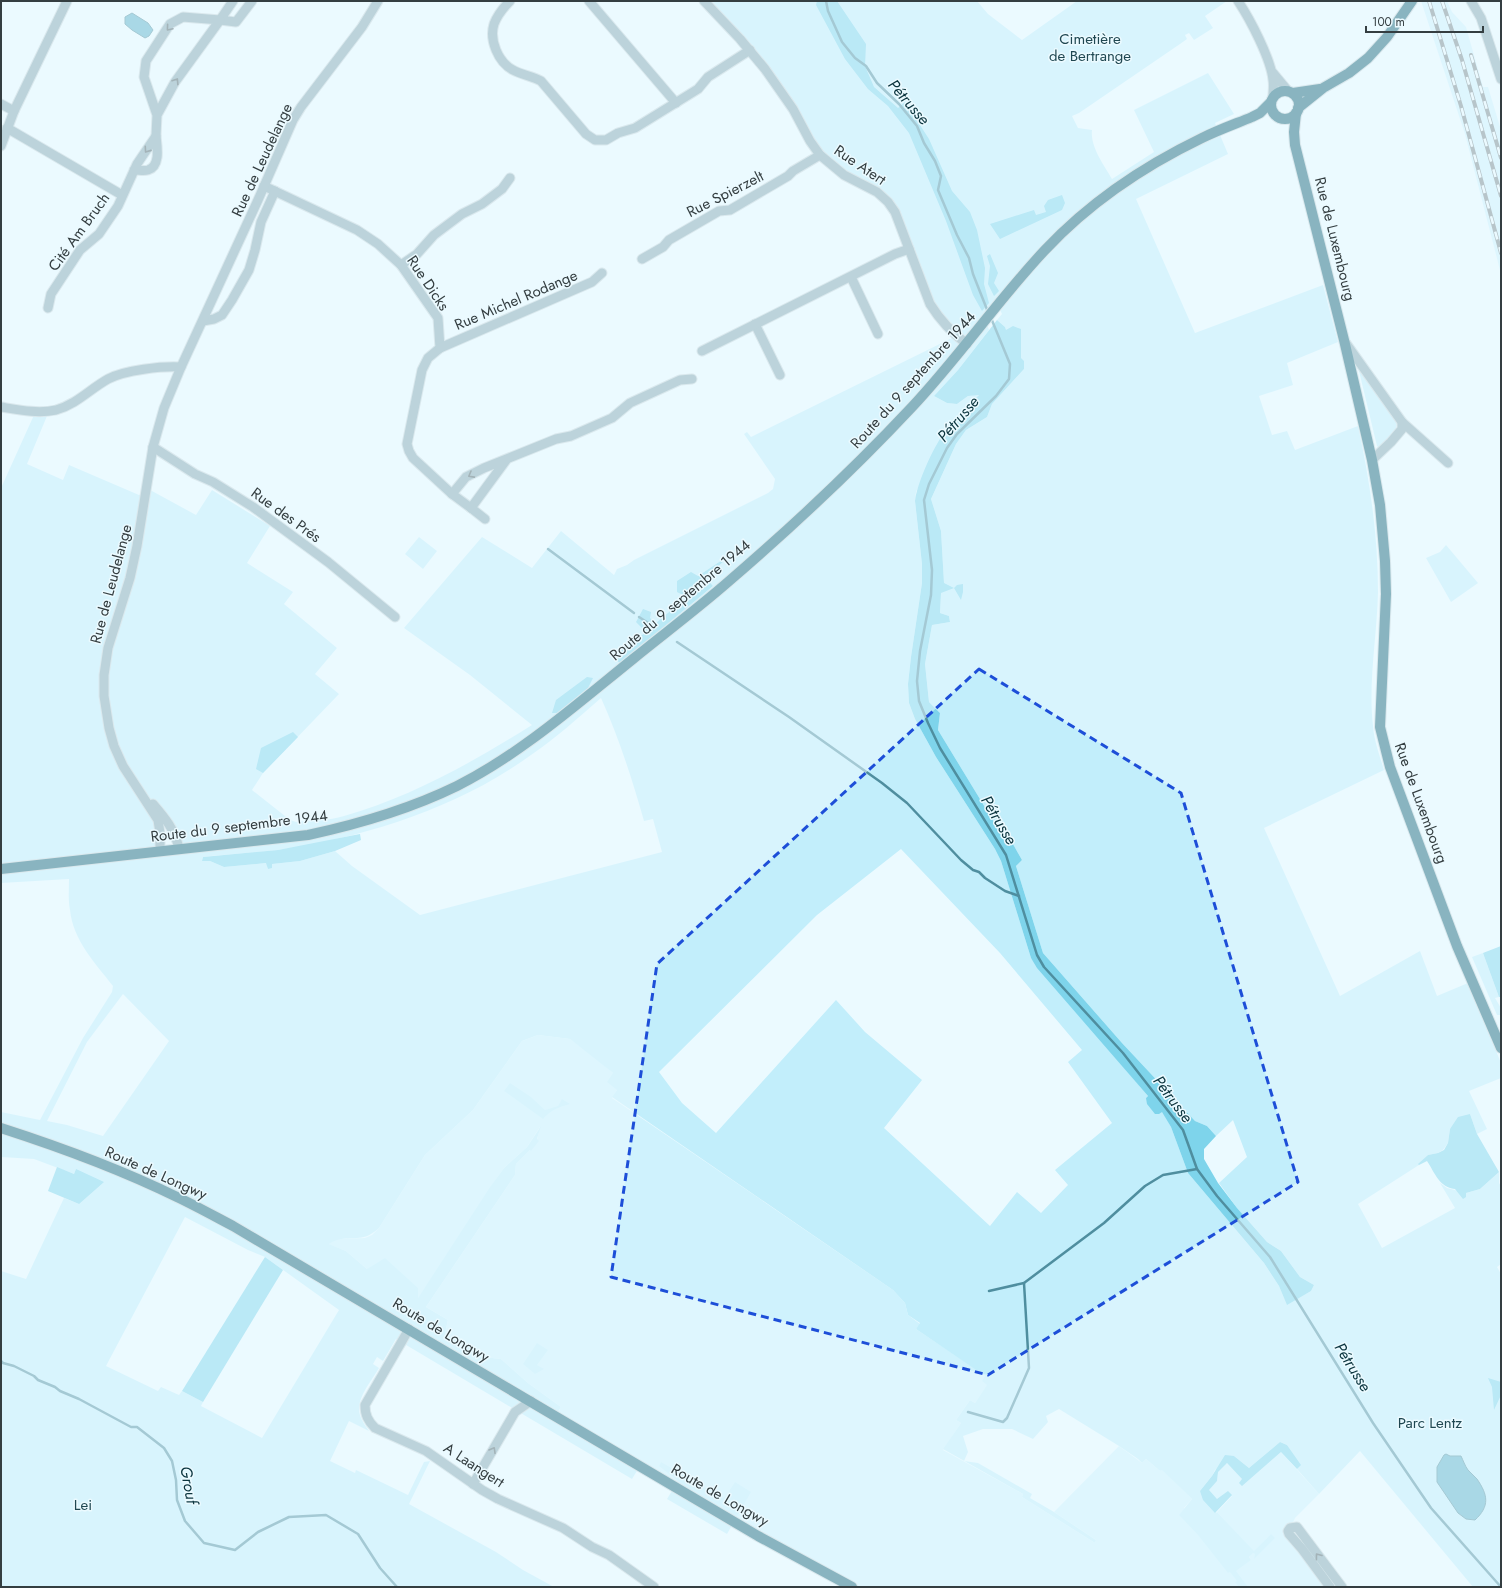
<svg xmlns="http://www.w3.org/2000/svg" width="1502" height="1588" font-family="Jost,sans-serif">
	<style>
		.built { fill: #cff2fd }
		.green { fill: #c2eefb; fill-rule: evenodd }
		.forest { fill: #7ed4eb }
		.water { fill: #5ab0c7; stroke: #4f8e9f }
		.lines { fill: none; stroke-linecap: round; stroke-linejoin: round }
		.stream { stroke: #4f8e9f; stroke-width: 2.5 }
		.minor-casing { stroke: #c6d4d9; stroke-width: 11 }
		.major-casing { stroke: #c6d4d9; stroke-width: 12 }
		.minor { stroke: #83a5af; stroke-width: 9 }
		.major { stroke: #136173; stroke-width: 10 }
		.rail-casing { stroke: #798589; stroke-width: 4 }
		.rail { stroke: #ebfaff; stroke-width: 2.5; stroke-dasharray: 8; stroke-linecap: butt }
		.oneway { stroke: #4c5d62 }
		.marked { fill: none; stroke: #1d4ed8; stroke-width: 3; stroke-dasharray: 8 5; stroke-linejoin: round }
		.labels { text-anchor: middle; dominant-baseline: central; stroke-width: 3; stroke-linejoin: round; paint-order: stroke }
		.park-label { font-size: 15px; fill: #1f4751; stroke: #ebfaff }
		.street-label { font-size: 15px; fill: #343e41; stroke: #ebfaff }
		.water-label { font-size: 16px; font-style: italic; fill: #0b353f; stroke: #ebfaff }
	</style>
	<rect width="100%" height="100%" fill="#ebfaff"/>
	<g class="built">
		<polygon points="1421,1 1447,1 1452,12 1466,27 1483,87 1488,87 1501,130 1501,274 1465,134"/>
		<polygon points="538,1035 570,1039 591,1054 613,1073 617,1090 612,1098 893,1290 905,1303 908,1315 920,1324 916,1329 986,1376 988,1385 975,1403 970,1400 956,1420 961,1423 943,1450 1023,1494 1022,1497 1095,1543 1096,1540 1054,1512 1119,1446 1142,1463 1146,1459 1160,1471 1162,1469 1192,1499 1184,1508 1251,1560 1249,1557 1253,1552 1255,1553 1271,1534 1254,1552 1217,1512 1232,1496 1217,1499 1208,1490 1217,1481 1218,1472 1227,1463 1242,1479 1242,1485 1281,1452 1319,1494 1295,1518 1289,1531 1330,1587 852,1587 675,1486 672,1492 637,1471 640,1466 556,1416 561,1407 528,1383 501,1359 484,1357 445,1333 448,1320 426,1307 515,1175 516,1164 530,1150 537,1140 540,1127 527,1147 504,1168 492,1185 418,1299 367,1269 346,1251 328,1244 337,1239 365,1238 372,1235 379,1228 425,1155 473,1110 522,1041"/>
	</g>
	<g class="green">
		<path d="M704 1H977L988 14 1022 40 1077 1H1227L1205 16 1213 28 1194 40 1189 33 1185 35 1187 39 1180 44 1079 113 1072 116 1078 128 1092 130C1090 147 1104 165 1112 179L1154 152 1134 110 1208 73 1234 114 1215 123 1228 154 1136 199 1195 333 1323 285 1338 342 1287 363 1293 385 1259 396 1272 435 1287 431 1295 450 1358 426C1370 481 1378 536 1378 592 1377 637 1368 682 1373 726 1374 741 1380 756 1384 770L1264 828 1340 996 1420 951 1437 996 1468 983 1501 1063V1078L1469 1091 1487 1129 1477 1134 1470 1114 1450 1129 1448 1143 1443 1150 1438 1153 1428 1155 1419 1164V1165L1358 1204 1382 1248 1455 1208 1440 1183 1447 1188 1466 1193 1480 1189 1499 1172V1183L1501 1186V1264L1497 1267 1501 1274V1587H1473L1360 1451 1319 1494 1297 1469 1300 1465 1287 1445 1280 1442 1249 1468 1234 1456 1215 1470 1212 1476 1200 1491 1216 1513 1217 1512 1254 1551 1271 1534 1275 1538 1254 1559 1255 1554 1253 1553 1249 1557 1251 1560 1236 1571 1248 1587H1239L1235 1582 1237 1581 1230 1572 1228 1573 1198 1535 1179 1515 1192 1499 1162 1470 1160 1471 1146 1459 1142 1463 1138 1459 1119 1446 1059 1409 1046 1416 1048 1422 1033 1439 1012 1429H983L963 1436 968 1452 964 1461 978 1463 1032 1494 1030 1498 1054 1512 1096 1540 1095 1543 1022 1497 1023 1494 943 1449 961 1423 956 1420 970 1400 975 1403 987 1385 982 1381 985 1376 916 1329 920 1323 908 1315 905 1303 893 1290 612 1097 617 1090 607 1082 613 1073 570 1039 538 1035 522 1041 473 1110 425 1155 379 1228C360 1246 348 1232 329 1244L346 1251 367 1269 385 1258 418 1288V1298L490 1187 504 1168 527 1147 541 1126 537 1139 539 1141 531 1151 530 1150 516 1164 515 1175 426 1307 448 1320 445 1333 484 1357 501 1359 528 1383 561 1407 556 1415 640 1466 632 1479 396 1339 383 1361 377 1357 373 1364 379 1368C370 1384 352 1402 362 1420 364 1424 367 1428 369 1431L349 1421 330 1461 355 1473 356 1470 408 1495 424 1462 430 1461 409 1504 496 1552 523 1570 554 1587H1V1271L26 1279 64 1198 79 1204 76 1169 74 1174 34 1159 1 1157V1112L40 1120 83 1038 112 992 113 986C95 963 73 940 70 910 68 900 69 889 69 879L1 883V488L34 415 47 416 27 464 63 480 69 465 139 495 152 491 196 515 212 490 270 526 247 563 293 592 284 604 337 648 315 674 339 694 263 773 252 790 290 820 296 822C311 820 329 821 344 816 411 797 473 762 532 725L470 675 404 628 482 537 532 568 561 531 614 575 617 569 627 565 634 560 768 493 773 489 775 479 744 434 747 432 751 437 956 336 936 315 888 202 832 165 793 109ZM998 306 1002 314 997 320 1005 327 1006 331 1021 329V358L1024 369 992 404 987 417 966 430 956 444 931 499 941 531 944 583 941 593 940 613 949 616 950 622 932 625 925 664 929 702 940 713 938 730 1000 832 1009 833V837L1022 860 1016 866 1043 953 1122 1043 1195 1121 1207 1126 1216 1136 1233 1120 1247 1157 1219 1183 1237 1208 1267 1242 1281 1251 1300 1277 1314 1285 1311 1291 1287 1304 1279 1286 1264 1263 1188 1173 1171 1127 1162 1111 1146 1098 1148 1096 1031 958 1001 861 995 849 936 757 915 719 909 703 908 684 911 657 922 583V564L915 501 916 492 942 437 948 427 980 394 968 396 957 404 947 403 934 396 958 370 989 330 986 321ZM728 556 706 578 713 586 619 663 623 649 646 632 650 618 656 623 688 597 698 576ZM601 698C619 738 632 779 644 821L653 819 662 852 420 915 352 866 335 851 300 861 272 864 268 869 267 863 224 867 210 861H202L203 857C228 854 253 853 278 850 366 837 458 808 531 755 556 738 578 718 601 698ZM154 806 178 848 160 850ZM901 849 1000 953 1082 1050 1068 1062 1112 1123 1055 1170 1068 1185 1041 1213 1017 1192 990 1226 884 1128 922 1080 865 1032 836 1000 716 1133 682 1103 659 1072 817 915ZM123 994 169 1041 103 1136 67 1125 47 1121 87 1042ZM185 1217 248 1250 265 1257 339 1310 262 1438 201 1406 203 1402 182 1391 179 1395 161 1387 158 1391 106 1366Z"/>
		<path d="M1360 369 1396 419C1399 432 1390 437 1381 446L1378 447 1377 446 1359 371Z"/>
		<polygon points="419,537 437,551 423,569 405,554"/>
		<polygon points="1446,545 1478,583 1451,602 1426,558 1440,552"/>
		<polygon points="1483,953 1499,997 1495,998 1501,1008 1500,1015 1497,1015 1472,957"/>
		<path d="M510 1083 531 1097 545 1110 558 1106 562 1099 570 1104C559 1107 551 1110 543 1119L504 1091Z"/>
		<polygon points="537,1343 548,1350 537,1365 544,1369 535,1374 523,1364"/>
		<polygon points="661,1462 723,1498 726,1496 735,1482 751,1492 727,1534 667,1499 678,1481 659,1466"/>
	</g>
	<g class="forest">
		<polygon points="817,1 837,1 866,44 865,66 874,87 898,108 905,102 929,139 952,191 970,212 977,230 985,268 984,284 989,303 982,311 973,295 946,221 909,133 888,106 868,89 845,59 816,5"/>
		<polygon points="1062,195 1065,203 1062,210 1000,239 990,224 1034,210 1036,215 1046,212 1044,206 1048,200"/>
		<polygon points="990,254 998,273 994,283 999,291 994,296 988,284 990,266 987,256"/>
		<path d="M997 320 1005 327 1006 330 1013 326 1021 329V358L1024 361V369L992 404 987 417 966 430 956 444 931 499 941 531 944 583 954 588 957 585 963 584V592L961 600 954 588 941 593 940 613 949 616 950 622 932 625 925 664 929 702 940 713 938 730 1000 832 1009 833V837L1022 860 1016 866 1043 953 1122 1043 1195 1121 1207 1126 1216 1136 1204 1149V1159L1218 1183 1237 1208 1267 1242 1281 1251 1300 1277 1314 1285 1311 1291 1287 1305 1279 1286 1264 1263 1188 1173 1171 1127 1162 1112 1159 1114H1155L1147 1104 1146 1098 1148 1096 1037 968 1031 958 1001 861 995 849 936 757 915 719 909 703 908 684 911 657 922 583V564L915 501C917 482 936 441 949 426 958 415 969 405 979 395L968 396 957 404 947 403 934 396 958 370Z"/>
		<polygon points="731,554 706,578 713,586 620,663 616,660 623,649 646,632 636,622 643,609 651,612 650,618 656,623 687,597 677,592 677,581 691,572 698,576"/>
		<polygon points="587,677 593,678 588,688 557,713 552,713 556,700"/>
		<polygon points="293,732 298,737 263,773 256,769 261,748"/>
		<polygon points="360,834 361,840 335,851 300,861 272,864 272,868 268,869 266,863 224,867 210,861 202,861 203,857 278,850"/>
		<polygon points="1501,946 1501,997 1499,997 1483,953"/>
		<path d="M1470 1114 1477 1134 1499 1172 1480 1189 1466 1193V1197L1463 1199 1455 1189C1439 1187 1435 1173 1427 1161L1419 1165 1418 1164 1428 1155 1438 1153 1444 1150 1448 1143 1450 1129 1458 1117Z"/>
		<polygon points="57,1167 74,1174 76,1169 104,1182 79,1204 48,1191"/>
		<polygon points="265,1257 283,1270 203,1402 182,1391"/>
		<polygon points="1488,1378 1501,1382 1501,1395 1494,1410 1492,1387"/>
		<polygon points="1280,1442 1287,1445 1301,1465 1297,1469 1281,1452 1242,1486 1239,1483 1242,1479 1227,1463 1218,1472 1217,1481 1209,1490 1217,1499 1228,1491 1232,1495 1215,1513 1203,1500 1200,1491 1212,1476 1225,1455 1234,1456 1249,1468"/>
	</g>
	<g class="water">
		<polygon points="132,13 148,23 153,30 149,36 145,38 132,30 125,24 125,17"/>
		<path d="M1446 1454 1450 1456H1461C1463 1460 1465 1466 1468 1470 1471 1473 1474 1476 1477 1479 1488 1495 1490 1506 1475 1520L1466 1519 1458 1513 1437 1482V1467L1444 1455Z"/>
	</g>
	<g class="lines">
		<g class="stream">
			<polyline points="826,1 828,11 842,42 855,58 866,66 877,83 899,104 917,126 924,143 935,161 941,176 938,190 957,235 969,258 973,274 988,312"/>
			<polyline points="991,318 1010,364 1009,379 996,396 957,434 947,448 929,484 924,500 932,570 931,595 920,651 917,681 919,701 928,723 940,748 1006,855 1037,955 1044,967 1123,1053 1183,1130 1197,1169 1217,1196 1270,1257 1373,1423 1431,1508 1501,1587"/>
			<polyline points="548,549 634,613"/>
			<polyline points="639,617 653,626"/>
			<polyline points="677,642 789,717 882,783 907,803 961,860 973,870 979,872 985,878 1005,891 1019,896"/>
			<polyline points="989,1291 1024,1283 1104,1223 1145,1186 1163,1175 1197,1169"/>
			<polyline points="1,1361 3,1363 14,1366 34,1376 38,1380 55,1387 60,1391 79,1399 131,1427 137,1427 164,1448 172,1461 176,1480 177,1500 185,1521 204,1543 235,1550 258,1532 289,1517 326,1515 358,1534 380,1568 397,1587"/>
			<polyline points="968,1412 1003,1422 1007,1418 1029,1368 1024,1283"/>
		</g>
		<defs>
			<g id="minor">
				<polyline points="233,1 220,20 236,22 252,1"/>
				<path d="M510 1C504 7 497 16 494 24 489 40 498 62 513 70 522 75 532 76 541 81L586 134 595 140H606L618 133 635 128 698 89 708 77 750 50"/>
				<polyline points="589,1 676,103"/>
				<path d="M704 1 740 39 765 69 793 109 810 141 820 155 844 175 877 192 888 202 895 212 930 304C940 320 952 333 967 344"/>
				<path d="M1238 1C1250 19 1271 59 1273 80 1274 85 1273 91 1273 96"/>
				<polyline points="1471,1 1481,18 1501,79"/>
				<polyline points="1273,73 1288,91"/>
				<polyline points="1,104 14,111"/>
				<polyline points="7,128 122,195"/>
				<polyline points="156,136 157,115 144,77 146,61 170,24 183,17 220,20 175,82 157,115"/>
				<polyline points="1,146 14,111 67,1"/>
				<polyline points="264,186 357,230 378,244 401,265 438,318 440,348 428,358 422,370 407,444 409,451 413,458 452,494"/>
				<polyline points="642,259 663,247 669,240 719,211 730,210 788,176 793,171 820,155"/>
				<polyline points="401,265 417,254 434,235 462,214 482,204 502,189 510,178"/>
				<polyline points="851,277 878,334"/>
				<path d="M48 308 51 294 80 250 99 234 118 206 137 164 156 136C157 146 161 166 148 170 144 171 139 170 134 170"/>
				<polyline points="203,321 214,319 222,315 232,300 249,270 255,250 261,222 275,191"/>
				<polyline points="755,324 780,375"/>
				<polyline points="1345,342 1402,422 1402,429 1391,442 1372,460"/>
				<polyline points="440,348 592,282 602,273"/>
				<polyline points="702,351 895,254 909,249"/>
				<path d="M1 407C19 410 38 414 56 410 77 404 90 389 108 379 125 370 162 366 181 367"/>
				<polyline points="1402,422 1448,463"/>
				<polyline points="153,447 195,474 213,482 253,507 328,562 395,617"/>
				<polyline points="507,459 471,508 452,494 466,477 484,468 556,439 571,436 612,418 630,403 680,380 692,379"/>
				<polyline points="471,508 485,519"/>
				<path d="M153 804C166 819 174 829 179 848"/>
				<polyline points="160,850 160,833 158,820 123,766 114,746 109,728 104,696 104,675 108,648 130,578 137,546 153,447 164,408 181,367 258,200 293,120 301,107 362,27 378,1"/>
				<path d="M409 1329 365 1405C365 1415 368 1421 375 1428L426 1451 482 1490 498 1499 563 1528 592 1547 609 1555 654 1587"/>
				<polyline points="473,1484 515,1412 531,1401"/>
				<polyline points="1330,1587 1302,1549 1289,1534 1288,1531 1290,1528 1297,1527 1342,1587"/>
			</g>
			<g id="major">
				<circle cx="1285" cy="105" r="14"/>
				<polyline points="1293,93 1320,89"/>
				<polyline points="1298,108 1323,88 1349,73 1368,58 1387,37 1412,1"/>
				<polyline points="1296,113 1294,132 1295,145 1344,340 1372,460 1380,505 1385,561 1386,594 1380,727 1390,767 1457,946 1501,1048"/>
				<path d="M1 869 308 835C359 824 410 809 457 786 522 753 577 704 633 659 665 633 697 609 728 582 792 527 854 469 912 407 959 357 998 300 1045 250 1089 203 1144 166 1202 138 1218 130 1235 124 1252 117L1260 113 1271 102"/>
				<path d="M1 1128C60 1147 120 1169 177 1197 196 1206 214 1216 233 1226L758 1536 852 1587"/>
			</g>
		</defs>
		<use href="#minor" class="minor-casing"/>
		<use href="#major" class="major-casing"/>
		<use href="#minor" class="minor"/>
		<use href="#major" class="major"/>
		<defs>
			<g id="rail">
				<polyline points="1429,1 1461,106 1501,253"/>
				<polyline points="1442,1 1462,60 1501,196"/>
				<polyline points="1471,55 1501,158"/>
			</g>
		</defs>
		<use href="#rail" class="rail-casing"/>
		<use href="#rail" class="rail"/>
	</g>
	<defs><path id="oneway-chevron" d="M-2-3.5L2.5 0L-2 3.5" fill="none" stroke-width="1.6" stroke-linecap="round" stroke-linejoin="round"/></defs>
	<g class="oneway">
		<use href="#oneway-chevron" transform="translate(169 28) rotate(130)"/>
		<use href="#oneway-chevron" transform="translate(176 81) rotate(-57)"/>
		<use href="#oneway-chevron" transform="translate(147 150) rotate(125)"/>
		<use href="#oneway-chevron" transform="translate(471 475) rotate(151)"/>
		<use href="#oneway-chevron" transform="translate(493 1450) rotate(-60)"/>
		<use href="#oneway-chevron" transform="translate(1318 1556) rotate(-127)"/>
	</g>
	<path d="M0 0H1502V1588H0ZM979 669 1181 793 1298 1182 988 1375 611 1277 657 964Z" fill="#ebfaff" fill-opacity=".55" fill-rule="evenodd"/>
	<path class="marked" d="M979 669 1181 793 1298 1182 988 1375 611 1277 657 964Z"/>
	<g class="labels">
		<g class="park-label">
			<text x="1090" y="39">Cimetière<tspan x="1090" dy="17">de Bertrange</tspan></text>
			<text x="1430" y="1423">Parc Lentz</text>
			<text x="83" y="1505">Lei</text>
		</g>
		<g class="street-label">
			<text transform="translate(262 160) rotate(-65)">Rue de Leudelange</text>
			<text transform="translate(860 165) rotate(34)">Rue Atert</text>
			<text transform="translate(725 194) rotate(-27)">Rue Spierzelt</text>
			<text transform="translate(79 232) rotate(-54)">Cité Am Bruch</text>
			<text transform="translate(1335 239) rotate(76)">Rue de Luxembourg</text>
			<text transform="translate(428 283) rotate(56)">Rue Dicks</text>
			<text transform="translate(516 300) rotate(-23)">Rue Michel Rodange</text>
			<text transform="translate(913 380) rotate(-48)">Route du 9 septembre 1944</text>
			<text transform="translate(286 515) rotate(36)">Rue des Prés</text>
			<text transform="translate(111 584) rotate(-75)">Rue de Leudelange</text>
			<text transform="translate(680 600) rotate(-40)">Route du 9 septembre 1944</text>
			<text transform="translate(1421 803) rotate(70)">Rue de Luxembourg</text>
			<text transform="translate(239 826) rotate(-7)">Route du 9 septembre 1944</text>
			<text transform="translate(156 1173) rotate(24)">Route de Longwy</text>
			<text transform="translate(441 1330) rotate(31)">Route de Longwy</text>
			<text transform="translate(474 1465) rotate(33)">A Laangert</text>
			<text transform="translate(720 1495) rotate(30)">Route de Longwy</text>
		</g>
		<g class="water-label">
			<text transform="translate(909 102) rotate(49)">Pétrusse</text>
			<text transform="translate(958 419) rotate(-49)">Pétrusse</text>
			<text transform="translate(999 820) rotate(59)">Pétrusse</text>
			<text transform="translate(1173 1099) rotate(53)">Pétrusse</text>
			<text transform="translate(1353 1367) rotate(58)">Pétrusse</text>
			<text transform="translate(189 1485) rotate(80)">Grouf</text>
		</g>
	</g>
	<rect width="1502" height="1588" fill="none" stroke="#343e41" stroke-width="4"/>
	<path d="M1366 26v6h117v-6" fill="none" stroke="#343e41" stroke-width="2"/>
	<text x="1372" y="26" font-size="12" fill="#343e41" stroke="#ebfaff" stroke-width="3" paint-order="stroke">100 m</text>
</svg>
